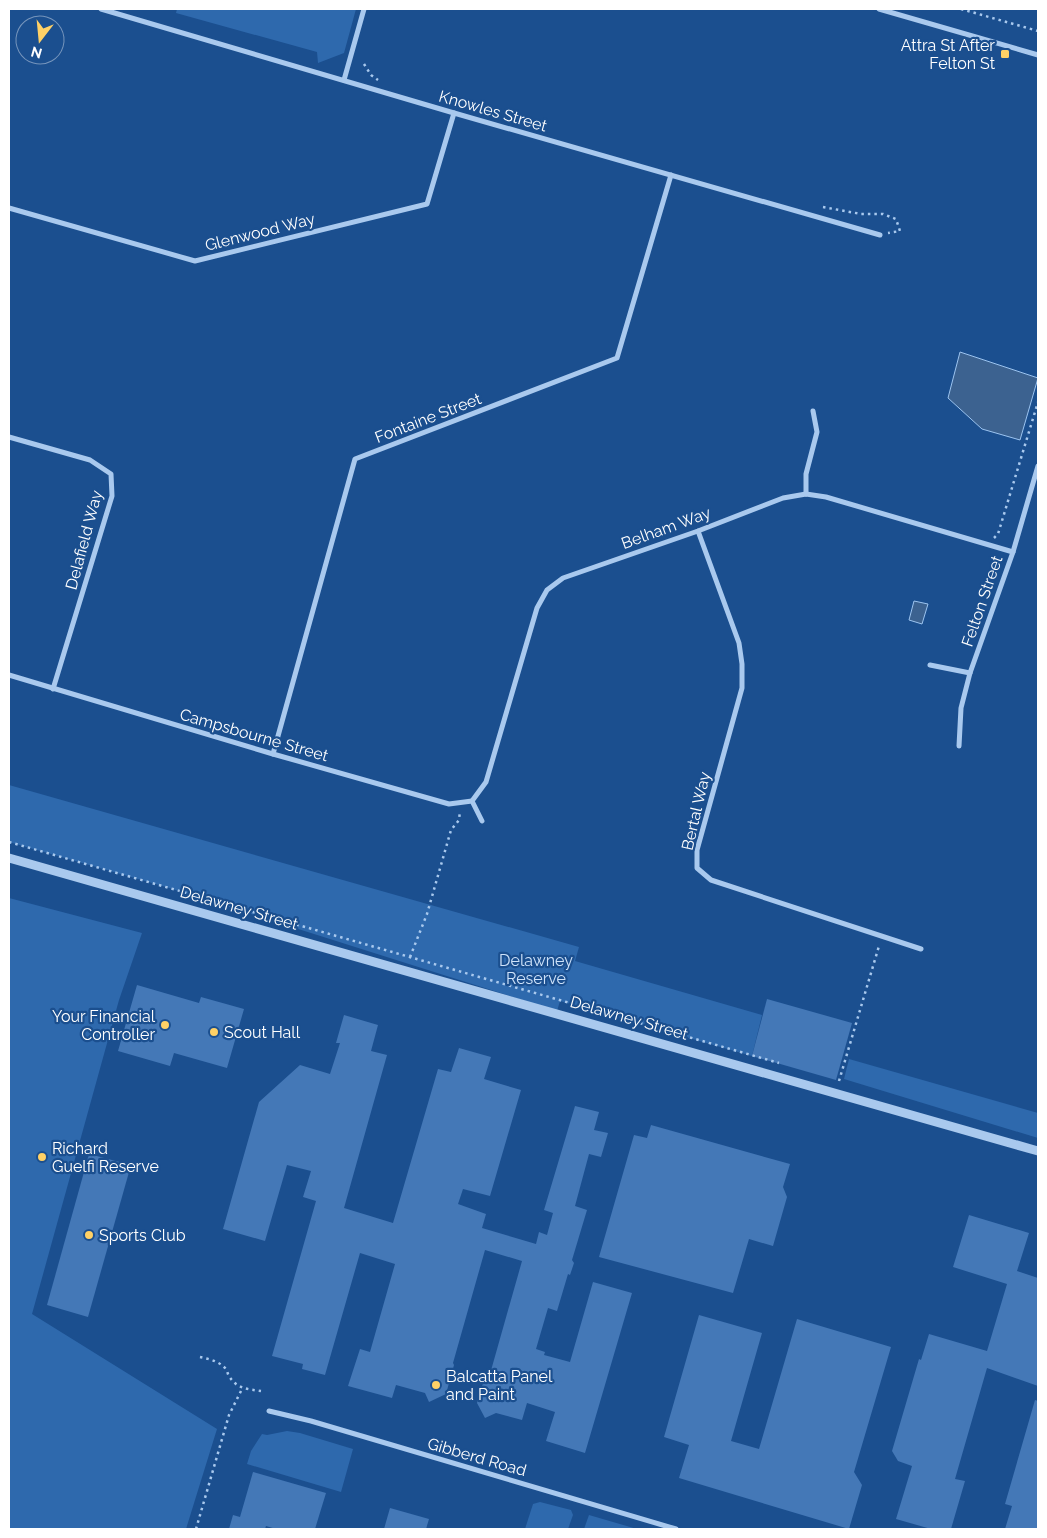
<svg xmlns="http://www.w3.org/2000/svg" width="1047" height="1538" font-family="Raleway,sans-serif">
	<style>
		.green { fill: #2e69ad }
		.water { fill: #3c6290; stroke: #9cc4f0 }
		.building { fill: #4478b7 }
		.lines { fill: none; stroke-linecap: round; stroke-linejoin: round }
		.path { stroke: #a9c9ee; stroke-width: 2.5; stroke-dasharray: 2.5 4; stroke-linecap: butt }
		.minor { stroke: #a9c9ee; stroke-width: 5 }
		.tertiary { stroke: #a9c9ee; stroke-width: 9 }
		.poi-dot { fill: #ffd166; stroke: #1b4f8f; stroke-width: 2 }
		.labels { text-anchor: middle; dominant-baseline: central; stroke-width: 4.5; stroke-linejoin: round; paint-order: stroke }
		.poi-label { font-size: 16px; fill: #fff; stroke: #1b4f8f; text-anchor: start }
		.street-label { font-size: 16px; fill: #fff; stroke: #1b4f8f }
		.park-label { font-size: 16px; fill: #cfe3fa; stroke: #1b4f8f }
	</style>
	<rect width="100%" height="100%" fill="#1b4f8f"/>
	<g class="green">
		<polygon points="177,9 356,9 344,53 318,63 317,52 176,13"/>
		<polygon points="9,785 579,947 575,961 762,1015 752,1056 560,1001 557,1011 166,887 9,842"/>
		<polygon points="9,898 142,933 119,1000 32,1314 217,1429 186,1529 9,1529"/>
		<polygon points="849,1059 1038,1113 1038,1138 844,1079"/>
		<polygon points="287,1431 300,1433 353,1449 341,1492 247,1464 251,1451 262,1434 267,1435"/>
		<polygon points="540,1502 571,1510 573,1515 568,1529 525,1529 533,1504"/>
		<polygon points="589,1515 637,1529 584,1529"/>
	</g>
	<g class="water">
		<polygon points="960,352 1038,378 1020,440 982,429 948,398"/>
		<polygon points="914,601 928,604 922,624 909,620"/>
	</g>
	<g class="building">
		<polygon points="137,985 199,1003 201,997 244,1009 227,1068 174,1053 170,1066 118,1051"/>
		<polygon points="767,999 852,1023 836,1080 752,1056"/>
		<polygon points="344,1015 378,1025 371,1051 387,1055 344,1208 393,1223 438,1069 451,1072 459,1048 491,1057 484,1079 521,1090 490,1196 463,1189 458,1204 486,1214 482,1228 536,1244 539,1232 547,1235 553,1213 544,1210 575,1106 599,1112 594,1130 608,1133 601,1157 589,1154 575,1206 587,1210 572,1260 574,1263 570,1275 568,1274 557,1311 548,1308 536,1349 545,1352 544,1355 570,1362 593,1282 632,1293 585,1453 546,1441 555,1412 527,1403 522,1420 496,1413 485,1418 477,1403 486,1373 490,1374 522,1261 485,1250 453,1363 454,1365 446,1394 429,1402 425,1393 396,1385 392,1398 348,1386 360,1349 370,1352 395,1264 360,1253 325,1375 302,1369 303,1364 272,1356 316,1201 303,1197 311,1171 287,1165 265,1241 223,1229 259,1102 300,1065 330,1074 340,1043 336,1043"/>
		<polygon points="651,1125 790,1164 783,1187 787,1197 773,1246 749,1239 733,1293 599,1257 634,1135 647,1138"/>
		<polygon points="89,1154 131,1165 88,1317 47,1305"/>
		<polygon points="969,1215 1029,1233 1017,1271 1038,1278 1038,1386 987,1368 955,1479 965,1481 951,1529 931,1529 896,1519 912,1466 898,1461 892,1451 919,1359 921,1360 929,1334 987,1351 1007,1284 953,1267"/>
		<polygon points="699,1315 762,1333 731,1441 759,1449 797,1319 891,1347 854,1472 862,1485 849,1529 679,1478 689,1445 664,1437"/>
		<polygon points="1035,1400 1038,1401 1038,1529 1005,1529 1012,1506 1005,1504"/>
		<polygon points="253,1472 326,1493 315,1529 276,1529 266,1526 265,1529 229,1529 233,1515 240,1517"/>
		<polygon points="390,1508 429,1519 426,1529 384,1529"/>
	</g>
	<g class="lines">
		<g class="path">
			<polyline points="961,9 1038,31"/>
			<polyline points="364,64 371,75 378,80"/>
			<polyline points="823,207 861,214 883,214 896,219 900,231 888,233"/>
			<polyline points="994,538 998,534 1038,402"/>
			<polyline points="9,842 779,1063"/>
			<polyline points="410,957 427,914 451,830 459,820 460,811"/>
			<polyline points="839,1081 879,946"/>
			<path d="M200 1357C209 1359 219 1361 226 1369 227 1370 228 1375 229 1376 237 1389 247 1389 261 1391"/>
			<polyline points="196,1529 229,1415 242,1389"/>
		</g>
		<g class="minor">
			<polyline points="101,9 454,113 880,235"/>
			<polyline points="879,9 1038,55"/>
			<polyline points="344,80 364,9"/>
			<polyline points="9,208 195,261 427,204 454,113"/>
			<polyline points="9,437 90,460 111,474 112,496 53,689"/>
			<polyline points="806,494 806,474 817,432 813,411"/>
			<polyline points="698,531 739,643 742,664 742,688 697,850 697,868 711,880 921,949"/>
			<polyline points="930,665 970,673"/>
			<polyline points="9,675 273,754 449,804 472,801 482,821"/>
			<polyline points="959,746 961,708 970,673 1013,552 1038,466"/>
			<polyline points="273,754 355,459 617,358 671,175"/>
			<polyline points="472,801 486,782 537,608 547,590 563,578 698,531 783,498 806,494 826,497 1013,552"/>
			<polyline points="269,1411 311,1421 676,1529"/>
		</g>
		<polyline class="tertiary" points="9,858 1038,1151"/>
	</g>
	<g class="poi-dot">
		<rect x="1000" y="49" width="10" height="10" rx="2.5"/>
		<circle cx="165" cy="1025" r="5"/>
		<circle cx="214" cy="1032" r="5"/>
		<circle cx="42" cy="1157" r="5"/>
		<circle cx="89" cy="1235" r="5"/>
		<circle cx="436" cy="1385" r="5"/>
	</g>
	<g class="labels">
		<g class="poi-label">
			<text x="995" y="45" text-anchor="end">Attra St After<tspan x="995" dy="18">Felton St</tspan></text>
			<text x="155" y="1016" text-anchor="end">Your Financial<tspan x="155" dy="18">Controller</tspan></text>
			<text x="224" y="1032">Scout Hall</text>
			<text x="52" y="1148">Richard<tspan x="52" dy="18">Guelfi Reserve</tspan></text>
			<text x="99" y="1235">Sports Club</text>
			<text x="446" y="1376">Balcatta Panel<tspan x="446" dy="18">and Paint</tspan></text>
		</g>
		<g class="street-label">
			<text transform="translate(493 111) rotate(16)">Knowles Street</text>
			<text transform="translate(260 232) rotate(-14)">Glenwood Way</text>
			<text transform="translate(428 418) rotate(-21)">Fontaine Street</text>
			<text transform="translate(666 528) rotate(-20)">Belham Way</text>
			<text transform="translate(84 540) rotate(-75)">Delafield Way</text>
			<text transform="translate(982 601) rotate(-71)">Felton Street</text>
			<text transform="translate(254 735) rotate(16)">Campsbourne Street</text>
			<text transform="translate(696 811) rotate(-77)">Bertal Way</text>
			<text transform="translate(239 908) rotate(16)">Delawney Street</text>
			<text transform="translate(629 1018) rotate(16)">Delawney Street</text>
			<text transform="translate(477 1457) rotate(16)">Gibberd Road</text>
		</g>
		<g class="park-label">
			<text x="536" y="960">Delawney<tspan x="536" dy="18">Reserve</tspan></text>
		</g>
	</g>
	<rect width="1047" height="1538" fill="none" stroke="#ffffff" stroke-width="20"/>
	<g transform="translate(40 40) rotate(196)"><circle r="24" fill="#1b4f8f" stroke="#7695bc"/>
	<path d="M0-4L9 19L0 12L-9 19Z" fill="#ffd166"/>
	<text y="-8" font-size="14" font-weight="bold" text-anchor="middle" fill="#ffffff">N</text>
	</g>
</svg>
